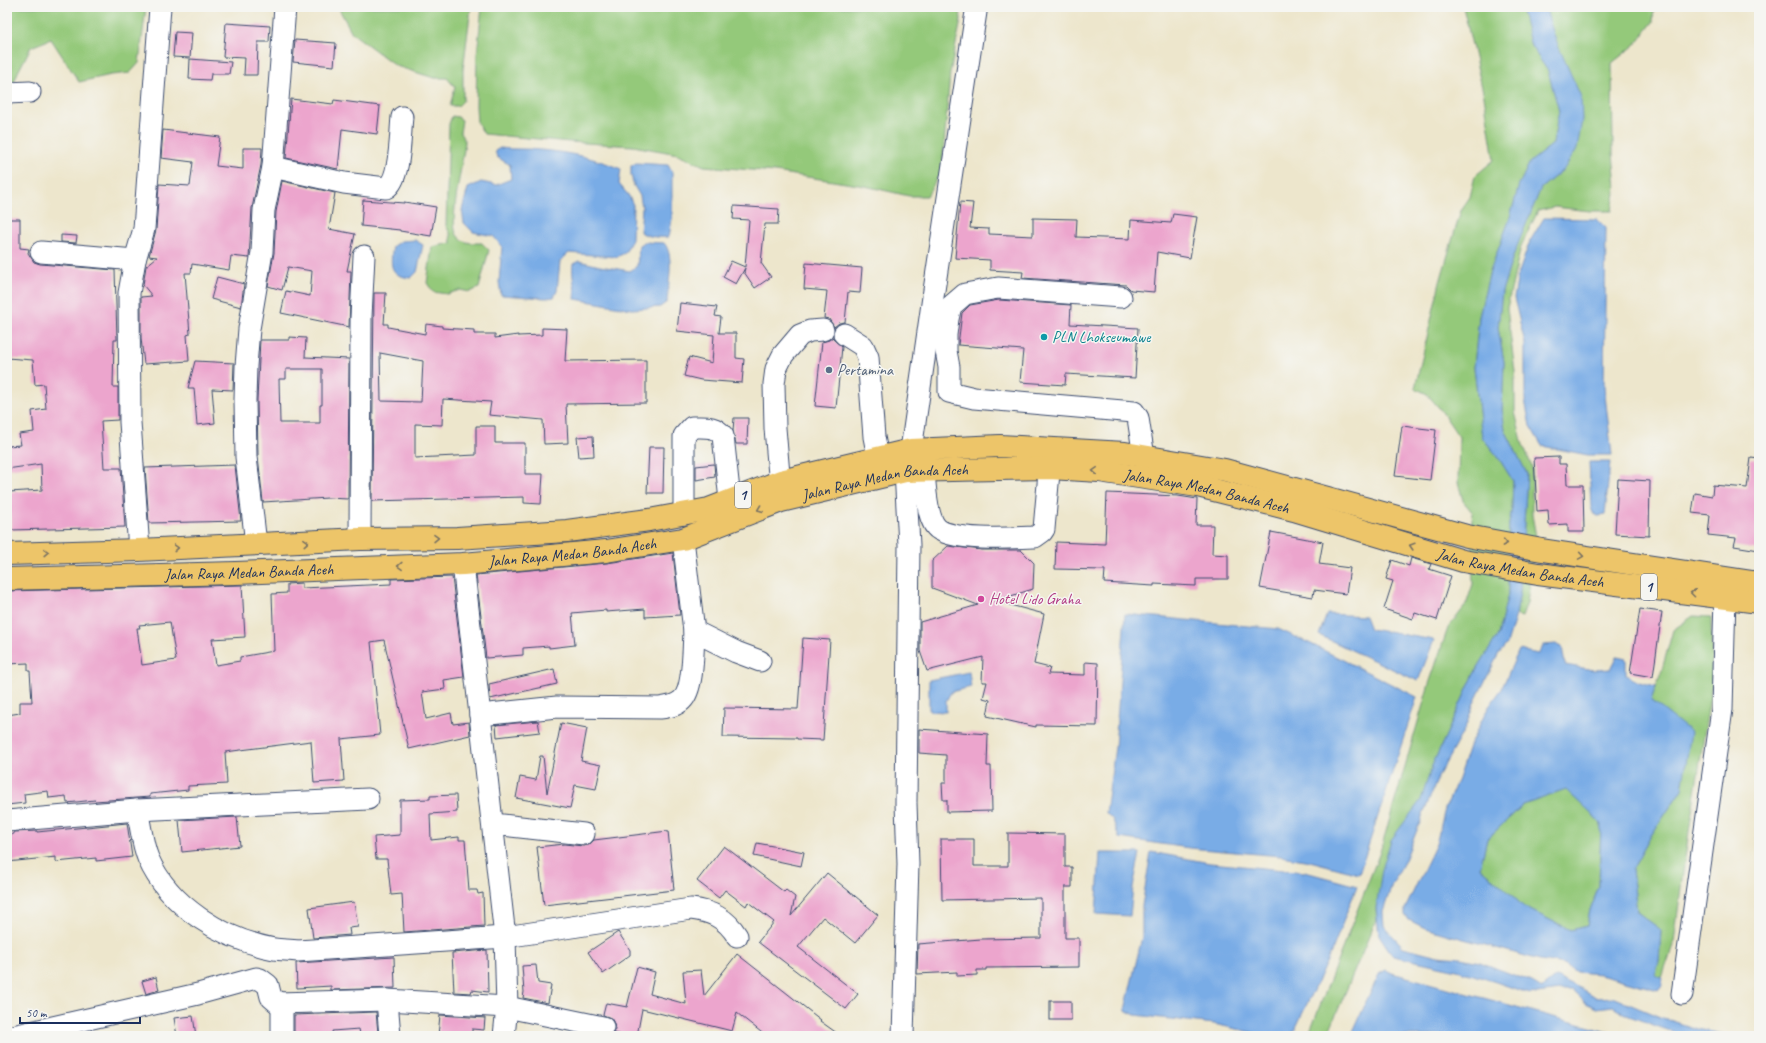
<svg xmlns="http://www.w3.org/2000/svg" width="1766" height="1043" font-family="Caveat,sans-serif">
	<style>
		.green { fill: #94c97a; stroke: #587c6c }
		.water { fill: #79ace6; stroke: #4a6ea2; fill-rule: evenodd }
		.building { fill: #eca5cd; fill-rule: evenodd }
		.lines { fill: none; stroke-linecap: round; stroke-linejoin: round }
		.minor-casing { stroke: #3a4a6e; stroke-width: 23 }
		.highway-casing { stroke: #3a4a6e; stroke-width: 24 }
		.minor { stroke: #fff; stroke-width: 21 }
		.highway { stroke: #edc569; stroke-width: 22 }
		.oneway { stroke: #797263 }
		.culture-dot { fill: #0f9aa8; stroke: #f6f6f2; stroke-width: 1.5 }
		.service-dot { fill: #5c6f8a; stroke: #f6f6f2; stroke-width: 1.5 }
		.hotel-dot { fill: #d1479c; stroke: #f6f6f2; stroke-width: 1.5 }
		.labels { text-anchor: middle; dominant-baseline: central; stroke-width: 3; stroke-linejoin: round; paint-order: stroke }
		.shield { fill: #f6f6f2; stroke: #5d6b8a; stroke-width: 1 }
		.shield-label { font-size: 15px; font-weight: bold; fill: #1b2f5e }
		.culture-label { font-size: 16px; fill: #0d838f; stroke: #f6f6f2; text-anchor: start }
		.service-label { font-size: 16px; fill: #4e5e75; stroke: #f6f6f2; text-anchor: start }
		.street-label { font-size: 16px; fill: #1b2f5e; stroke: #f6f6f2 }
		.hotel-label { font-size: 16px; fill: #b23c85; stroke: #f6f6f2; text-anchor: start }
	</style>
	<rect width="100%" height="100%" fill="#f6f6f2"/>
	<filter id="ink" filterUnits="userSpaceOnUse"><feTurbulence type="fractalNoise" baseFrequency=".025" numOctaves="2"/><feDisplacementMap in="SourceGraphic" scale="8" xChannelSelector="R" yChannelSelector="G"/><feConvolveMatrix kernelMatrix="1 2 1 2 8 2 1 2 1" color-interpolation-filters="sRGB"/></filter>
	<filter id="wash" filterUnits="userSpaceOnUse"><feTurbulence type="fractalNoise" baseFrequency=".012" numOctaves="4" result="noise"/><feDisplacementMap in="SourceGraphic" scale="16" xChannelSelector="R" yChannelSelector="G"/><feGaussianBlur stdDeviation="0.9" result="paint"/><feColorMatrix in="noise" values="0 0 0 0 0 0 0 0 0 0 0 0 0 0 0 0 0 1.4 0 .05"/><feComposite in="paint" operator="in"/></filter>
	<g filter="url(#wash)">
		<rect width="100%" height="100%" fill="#ede6cc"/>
		<g class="green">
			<polygon points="7,7 146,7 139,63 130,73 111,75 79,82 51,39 31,47 18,72 14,82 7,82"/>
			<polygon points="338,7 471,7 463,70 463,101 458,106 450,106 455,87 447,78 434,78 396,66 352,33"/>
			<polygon points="482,7 960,7 961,20 950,73 942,170 927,196 909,196 865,186 775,172 704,166 678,154 633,146 570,142 484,134 477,122 476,106 477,54"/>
			<polygon points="1463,7 1521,7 1531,46 1548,71 1559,111 1553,144 1530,162 1519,185 1509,221 1490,271 1479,317 1474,367 1482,437 1498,457 1513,481 1512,509 1509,524 1508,594 1498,635 1474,674 1432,766 1422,800 1376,908 1377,921 1373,927 1327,1036 1308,1036 1380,852 1429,684 1448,628 1466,605 1473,584 1471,526 1473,513 1463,501 1458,482 1459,437 1440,409 1427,394 1415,388 1440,282 1461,210 1470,197 1475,176 1494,160 1484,96"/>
			<polygon points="1545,7 1654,7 1653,22 1635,45 1612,63 1613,153 1616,187 1612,211 1590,211 1555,207 1538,211 1521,246 1507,308 1515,372 1515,412 1523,445 1532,467 1532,515 1536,537 1527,603 1522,617 1516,615 1520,591 1527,474 1505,430 1502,410 1504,362 1498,328 1502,291 1513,256 1525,223 1541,188 1564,169 1556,41"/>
			<path d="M452 116 458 117 462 120 460 133 465 141C464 159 448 223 457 235 463 244 472 243 482 243L489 250 479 288 470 292 460 290 447 294 433 292 427 283 432 247 451 243 450 233 446 226 449 124Z"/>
			<polygon points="1693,616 1711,617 1712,684 1684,864 1674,942 1662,978 1655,975 1659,962 1661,930 1637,912 1632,870 1652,834 1682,789 1690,732 1651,700 1661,673 1673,630"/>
			<polygon points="1566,789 1601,823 1599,886 1590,910 1587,926 1570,930 1524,907 1504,888 1480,868 1487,839 1523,805"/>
		</g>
		<g class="water">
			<path d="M1521 7H1545L1556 41 1581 97 1582 120 1577 149 1564 169 1541 188 1513 256 1502 291 1498 328 1504 362 1502 410 1505 430 1527 474 1520 591 1516 615 1507 644 1498 655 1474 703 1465 728 1439 775 1405 860 1392 884 1383 912 1384 926 1403 947 1438 956 1461 958 1480 962 1532 982 1542 988 1556 977C1562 978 1565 982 1571 984 1582 989 1587 991 1597 998L1612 997 1660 1017 1697 1029 1733 1036H1684L1629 1016 1613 1006 1597 1008 1586 1003 1572 990H1560L1530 994 1496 982 1457 970 1393 956 1379 935 1376 908 1382 870 1391 840 1421 800 1432 766 1474 674 1498 635 1508 594 1509 524 1512 509 1513 481 1498 457 1482 437 1474 367 1479 317 1490 271 1509 221 1519 185 1530 162 1553 144 1559 111 1548 71 1531 46Z"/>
			<path d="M500 148C513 150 526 148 540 150 567 152 596 158 621 169L619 184 629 196 633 205 632 239 625 253 616 257 569 253 560 261 557 291 554 297 546 298 501 295 499 282 502 246 493 236 473 232 464 223 462 210 468 188 481 182 496 185 511 179 510 165 497 157 495 151Z"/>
			<path d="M636 163 668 165 672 172V219L669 237C658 238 649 237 640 232L642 208 640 196 634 186 631 175V166Z"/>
			<polygon points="1544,218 1597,219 1606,228 1604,387 1612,455 1588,455 1542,446 1530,426 1525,400 1525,343 1514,298 1518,275 1530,241"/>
			<path d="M415 240 423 245 417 272 411 278C389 276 390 265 393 246L401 241Z"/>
			<path d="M644 242 664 243C675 255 668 285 667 302L660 307 632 309 575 299C576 286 571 276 573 264L579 261 600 266 630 271 637 266 639 245Z"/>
			<polygon points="1589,462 1610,462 1605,515 1598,516 1593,513 1591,507"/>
			<polygon points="1125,614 1278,629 1309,643 1417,697 1359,874 1310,861 1281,856 1189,848 1119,838 1113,820 1106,813 1115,747"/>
			<polygon points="1327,614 1365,616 1370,629 1434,640 1418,681 1319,635"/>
			<path d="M1556 644 1562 647 1565 665 1594 670 1611 669 1617 657 1626 659V675L1639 682 1656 686 1651 700 1691 732 1682 789 1652 834 1632 870 1637 912 1661 930 1659 962 1655 975 1662 978V985L1658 990 1600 974 1576 972 1564 964 1540 960 1449 935 1425 928 1409 920 1405 915V909L1436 844 1445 809 1458 779 1469 746 1488 708 1501 690 1519 650 1538 654 1544 645ZM1566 790 1601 823 1599 886 1590 910 1587 926 1570 930 1524 907 1504 888 1480 868 1487 839 1523 805Z"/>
			<polygon points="969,672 971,687 951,692 946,701 946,712 929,711 929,680"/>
			<polygon points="1151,852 1210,863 1305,872 1357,886 1333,948 1292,1036 1268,1036 1214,1024 1135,1015 1125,1010 1142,937 1142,906"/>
			<polygon points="1100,853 1140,853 1133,887 1130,916 1096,914"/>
			<polygon points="1386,970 1392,973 1623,1036 1351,1036 1379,974"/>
		</g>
		<g id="blocks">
			<g class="building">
				<polygon points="226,23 270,26 269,42 258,42 257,75 244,75 245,58 223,57"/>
				<polygon points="175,32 192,33 190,58 173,57"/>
				<polygon points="295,40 336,43 334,66 293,62"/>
				<polygon points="190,59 231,62 229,74 211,74 210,80 189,79"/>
				<polygon points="291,99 333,104 334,100 380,106 377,134 342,129 338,169 286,158"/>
				<polygon points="163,130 220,137 216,166 243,169 243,148 262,148 261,165 252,208 249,258 231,256 229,270 192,264 191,273 185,273 190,334 187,335 189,361 144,364 141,338 141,297 152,296 143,285 146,266 157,257 149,256 156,230 159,184 190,186 193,162 161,158"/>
				<polygon points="282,181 335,193 329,229 355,234 347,271 351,271 349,327 281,313 286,291 310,296 312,271 288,267 282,290 268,286 274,253 276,212"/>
				<polygon points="363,200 404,203 404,202 436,207 431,236 400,231 400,230 361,226"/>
				<polygon points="960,202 973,203 970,228 989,229 989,234 1033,236 1033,218 1077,219 1076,237 1130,239 1131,220 1171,223 1173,214 1197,217 1190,258 1157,252 1154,292 1131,290 1126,285 1022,278 1023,272 990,270 990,260 955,258"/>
				<polygon points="734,206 779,209 778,224 765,224 761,263 771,277 755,288 744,272 745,268 736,284 723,277 731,261 745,267 749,220 733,219"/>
				<polygon points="7,219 20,219 20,248 29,249 28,253 34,262 40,264 115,270 117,340 114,340 113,387 118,387 118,420 101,421 104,468 121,468 125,527 11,530 9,492 42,490 41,464 7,469 7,446 21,445 19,434 34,432 32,411 46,409 44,384 35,385 33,360 7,358"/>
				<polygon points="61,235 77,236 76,243 61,242"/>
				<polygon points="806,263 862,268 860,293 848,292 845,322 839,323 834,327 829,319 824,318 827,291 804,289"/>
				<polygon points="217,277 244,284 241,307 211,299"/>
				<path d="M374 293H386L384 324H388V327L425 334 426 324 442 326V328L474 330V334H495V338L518 335V336L542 335V328L567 329 565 361 646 360V403L566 404 568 443 544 444 543 420 489 415 491 402 443 399 442 425 415 424V458L476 455V426H495V443H525V474H543L541 504 524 503V497L372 501ZM380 353 423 361 421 402 381 401Z"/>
				<polygon points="999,300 1071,305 1070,324 1138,328 1135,378 1066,374 1065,385 1020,382 1023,350 958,345 962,313 970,305"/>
				<polygon points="680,303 717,307 715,316 721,317 719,333 736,333 736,358 744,359 742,383 701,380 684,376 689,357 712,363 714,335 677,331"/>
				<path d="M289 337 306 338 305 357 349 359 348 499 328 498 263 502 258 456 257 400 260 340H289ZM286 369H322V405H320V423H280L279 379H286Z"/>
				<polygon points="833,337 834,340 842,347 836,408 815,406 822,342 829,340"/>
				<polygon points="195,361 234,363 233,390 212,389 215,423 197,425 194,388 188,388"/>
				<polygon points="734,418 748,418 747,444 736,444 733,431"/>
				<polygon points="1402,426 1436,430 1430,480 1395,476"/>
				<polygon points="593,436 594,456 579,457 577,437"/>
				<polygon points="649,447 664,447 663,493 647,493"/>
				<polygon points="1559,457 1559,464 1566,464 1567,485 1583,485 1584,532 1568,532 1568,524 1549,525 1548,510 1537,511 1534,458"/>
				<polygon points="1751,458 1759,459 1759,550 1734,546 1736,538 1708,535 1710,515 1692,513 1695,493 1712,496 1713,485 1747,488"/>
				<polygon points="714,464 715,477 696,480 696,466"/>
				<polygon points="235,465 241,521 149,523 145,468"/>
				<polygon points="1618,479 1650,481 1649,536 1615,534"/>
				<polygon points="1107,493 1178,496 1197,499 1196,525 1213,525 1212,554 1228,555 1228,579 1196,579 1196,586 1154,584 1154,586 1104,583 1105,570 1055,569 1056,542 1105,544"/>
				<polygon points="1271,532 1323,542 1319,564 1350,568 1346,594 1314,590 1313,597 1260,588"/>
				<polygon points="948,546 982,550 1021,550 1034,563 1033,589 995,601 1044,614 1034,664 1050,668 1048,674 1085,675 1085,662 1098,663 1097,726 1036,725 1036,727 987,716 990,700 983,698 987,682 982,682 983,657 927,671 920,651 920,622 978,605 932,588 932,561"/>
				<polygon points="673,553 680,615 645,617 645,609 606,612 606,610 572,613 575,645 549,648 549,646 523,648 523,655 486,658 476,575 607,563"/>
				<polygon points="1411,558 1431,564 1429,569 1451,576 1437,620 1415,613 1413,619 1384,609 1393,581 1386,579 1392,560 1409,566"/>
				<path d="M452 577 464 677 444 680 445 689 422 692 426 719 451 713 453 724 469 722 470 735 409 749 384 640 371 642 380 735 341 739 344 781 314 783 311 741 225 752 227 784 188 786V790L150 794V797L95 801V800L67 803 66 796 49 798 48 791 24 794 25 803 7 805V715L20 713V702H32L30 671H28V663L7 664V591L242 585 245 637 212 639 216 665 240 661V657L274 651 272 594 287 593V584L302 583V588L391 584V579ZM170 622 176 660 142 665 137 628H140L139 625Z"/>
				<polygon points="1640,609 1662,612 1653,677 1630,673"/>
				<polygon points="803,638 830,640 823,740 797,739 797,738 723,737 724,708 798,709"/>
				<polygon points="554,669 557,684 490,699 489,684"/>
				<polygon points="538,721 540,732 497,737 496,725"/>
				<polygon points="561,723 587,728 581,761 601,765 596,789 575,785 570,808 516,798 520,777 536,780 540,756 543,756 547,793"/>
				<polygon points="919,729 988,734 987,766 991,766 992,811 947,812 947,800 943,800 942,783 946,783 946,755 919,753"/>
				<polygon points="456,795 457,812 430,814 431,840 459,837 459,840 465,840 469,890 477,890 478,894 483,893 484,926 404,932 402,894 391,895 387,859 376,859 374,837 400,835 400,800 430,799 430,796"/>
				<polygon points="237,817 240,846 182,852 179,820"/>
				<polygon points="127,823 132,857 96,861 96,858 56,862 56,857 7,862 7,835 14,834 14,832 37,831 37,832"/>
				<polygon points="668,831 674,890 544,905 537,847 564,844 583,846 589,845 594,840"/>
				<polygon points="1008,833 1065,834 1065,867 1072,867 1072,887 1065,887 1065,938 1079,938 1079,967 986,968 986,970 977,970 977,975 957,976 957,972 917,974 918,944 981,939 1041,938 1041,898 942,900 941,839 974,839 974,866 1008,866"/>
				<polygon points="757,843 804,852 801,866 754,856"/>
				<polygon points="724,846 784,892 786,890 795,897 791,916 827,873 878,915 855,943 823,917 798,947 858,994 846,1009 758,942 774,922 748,902 746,906 725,890 719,898 697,881"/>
				<polygon points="354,902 358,927 349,928 350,935 313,938 309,908"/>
				<polygon points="618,932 630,950 630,955 603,974 588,952"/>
				<polygon points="487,950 488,992 472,990 471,993 454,992 452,953"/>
				<polygon points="737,954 821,1020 820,1021 841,1036 766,1036 737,1013 732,1031 642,1009 637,1036 628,1036 613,1033 615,1029 614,1023 611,1018 603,1015 606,1003 627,1007 637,967 655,972 650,994 686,1004 683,971 701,970 704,996"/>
				<polygon points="394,957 395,988 331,990 331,986 297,988 296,963"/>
				<polygon points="536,965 538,983 551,985 548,1003 523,998 524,992 522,966"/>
				<polygon points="156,977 159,990 146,994 142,981"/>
				<rect x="1050" y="1001" width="21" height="19"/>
				<polygon points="376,1012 378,1033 360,1034 359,1029 332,1031 333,1036 294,1036 294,1015"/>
				<polygon points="440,1015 485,1018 484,1030 472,1029 472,1036 438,1036"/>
				<polygon points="193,1016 196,1036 177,1036 174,1018"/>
			</g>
		</g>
	</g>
	<g filter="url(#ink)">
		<use href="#blocks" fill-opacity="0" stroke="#3a4a6e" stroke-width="1"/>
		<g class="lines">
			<defs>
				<g id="minor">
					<polyline points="7,93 30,92"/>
					<path d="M273 167 344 183 386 188C401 179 400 134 402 117"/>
					<polyline points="41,252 135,260"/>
					<polyline points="1121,297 998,288 965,294 951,306 948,319 946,335 946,351 949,367 949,392 974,398 1134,412 1138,418 1144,457"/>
					<polyline points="844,334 863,346 868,357 874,437 878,457"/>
					<polyline points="911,450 933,297 976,12"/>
					<path d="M924 471C925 485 927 517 936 527 948 542 1016 538 1035 537L1042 532 1044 529 1051 450"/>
					<polyline points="781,498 775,428 774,384 776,369 783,355 800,335 810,331 823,330"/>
					<path d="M684 514V436L692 427C705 427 715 425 723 436L730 500"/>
					<polyline points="360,539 361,317 364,256"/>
					<polyline points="683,539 694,631 736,652 760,661"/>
					<polyline points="256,544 246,457 245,400 246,366 249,329 262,252 264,210 273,167 285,7"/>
					<polyline points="139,550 130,422 129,293 135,260 144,229 160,7"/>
					<polyline points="463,564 505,937 507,1007 504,1036"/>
					<path d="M480 715 557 707 660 708C668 707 676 706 682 700 694 689 693 647 694 631"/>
					<path d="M137 810C141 826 142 844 148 858 169 907 223 939 274 949 282 950 290 950 298 951L505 937 691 909C711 911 726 918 737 936"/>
					<polyline points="7,821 137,810 368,799"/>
					<polyline points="493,824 584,834"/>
					<polyline points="1682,994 1722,709 1725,597"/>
					<polyline points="387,1000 390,1036"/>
					<polyline points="282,1003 282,1036"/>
					<polyline points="13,1036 198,994 256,978 260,979 268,985 271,997 278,1003 387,1000 507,1007 603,1027"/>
					<polyline points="903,1036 908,864 906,803 909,545 905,471"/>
				</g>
				<g id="highway">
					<polyline points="7,554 139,550 360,539 457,538 567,531 649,520 709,509 781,481 911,450 1000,446 1125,453 1225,470 1467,536 1542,550 1759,583"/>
					<path id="s1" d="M7 579 236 573 463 564 606 551 683 539 781 501 905 471 1050 468 1099 471 1198 486 1294 510 1463 561 1538 574 1759 602"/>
				</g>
			</defs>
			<use href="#minor" class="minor-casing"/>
			<use href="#highway" class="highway-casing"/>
			<use href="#minor" class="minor"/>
			<use href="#highway" class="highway"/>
		</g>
		<defs><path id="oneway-chevron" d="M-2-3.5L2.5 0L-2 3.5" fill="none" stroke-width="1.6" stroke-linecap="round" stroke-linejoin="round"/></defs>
		<g class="oneway">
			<use href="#oneway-chevron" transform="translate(1095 471) rotate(-176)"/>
			<use href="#oneway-chevron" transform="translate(760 509) rotate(159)"/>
			<use href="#oneway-chevron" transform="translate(436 538) rotate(-1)"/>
			<use href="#oneway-chevron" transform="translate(306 542) rotate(-3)"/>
			<use href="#oneway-chevron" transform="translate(1505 543) rotate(11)"/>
			<use href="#oneway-chevron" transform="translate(1412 546) rotate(-163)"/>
			<use href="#oneway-chevron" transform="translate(176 548) rotate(-3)"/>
			<use href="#oneway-chevron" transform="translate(46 552) rotate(-2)"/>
			<use href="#oneway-chevron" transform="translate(1581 556) rotate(9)"/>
			<use href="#oneway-chevron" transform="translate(400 566) rotate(178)"/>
			<use href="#oneway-chevron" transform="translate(1693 593) rotate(-173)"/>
		</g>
	</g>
	<circle class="culture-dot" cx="1044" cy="337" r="4"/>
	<circle class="service-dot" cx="829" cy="370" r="4"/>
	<circle class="hotel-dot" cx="981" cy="599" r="4"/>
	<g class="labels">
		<g class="shield">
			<rect x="735" y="482" width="16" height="26" rx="3"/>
			<rect x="1641" y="574" width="16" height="26" rx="3"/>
		</g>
		<g class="shield-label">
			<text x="743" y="495">1</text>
			<text x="1649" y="587">1</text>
		</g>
		<g class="culture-label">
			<text x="1052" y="337">PLN Lhokseumawe</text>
		</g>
		<g class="service-label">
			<text x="837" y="370">Pertamina</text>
		</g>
		<g class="street-label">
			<text stroke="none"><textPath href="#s1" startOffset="889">Jalan Raya Medan Banda Aceh</textPath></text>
			<text stroke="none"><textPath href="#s1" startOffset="1214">Jalan Raya Medan Banda Aceh</textPath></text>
			<text stroke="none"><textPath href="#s1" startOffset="566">Jalan Raya Medan Banda Aceh</textPath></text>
			<text stroke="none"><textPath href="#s1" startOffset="1538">Jalan Raya Medan Banda Aceh</textPath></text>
			<text stroke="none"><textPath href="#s1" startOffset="242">Jalan Raya Medan Banda Aceh</textPath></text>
		</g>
		<g class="hotel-label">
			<text x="989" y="599">Hotel Lido Graha</text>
		</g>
	</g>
	<rect width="1766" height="1043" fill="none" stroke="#f6f6f2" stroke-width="24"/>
	<path d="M20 1017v6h120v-6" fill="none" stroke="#1b2f5e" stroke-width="2"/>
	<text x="26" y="1017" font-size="12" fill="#1b2f5e" stroke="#f6f6f2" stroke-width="3" paint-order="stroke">50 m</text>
</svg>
